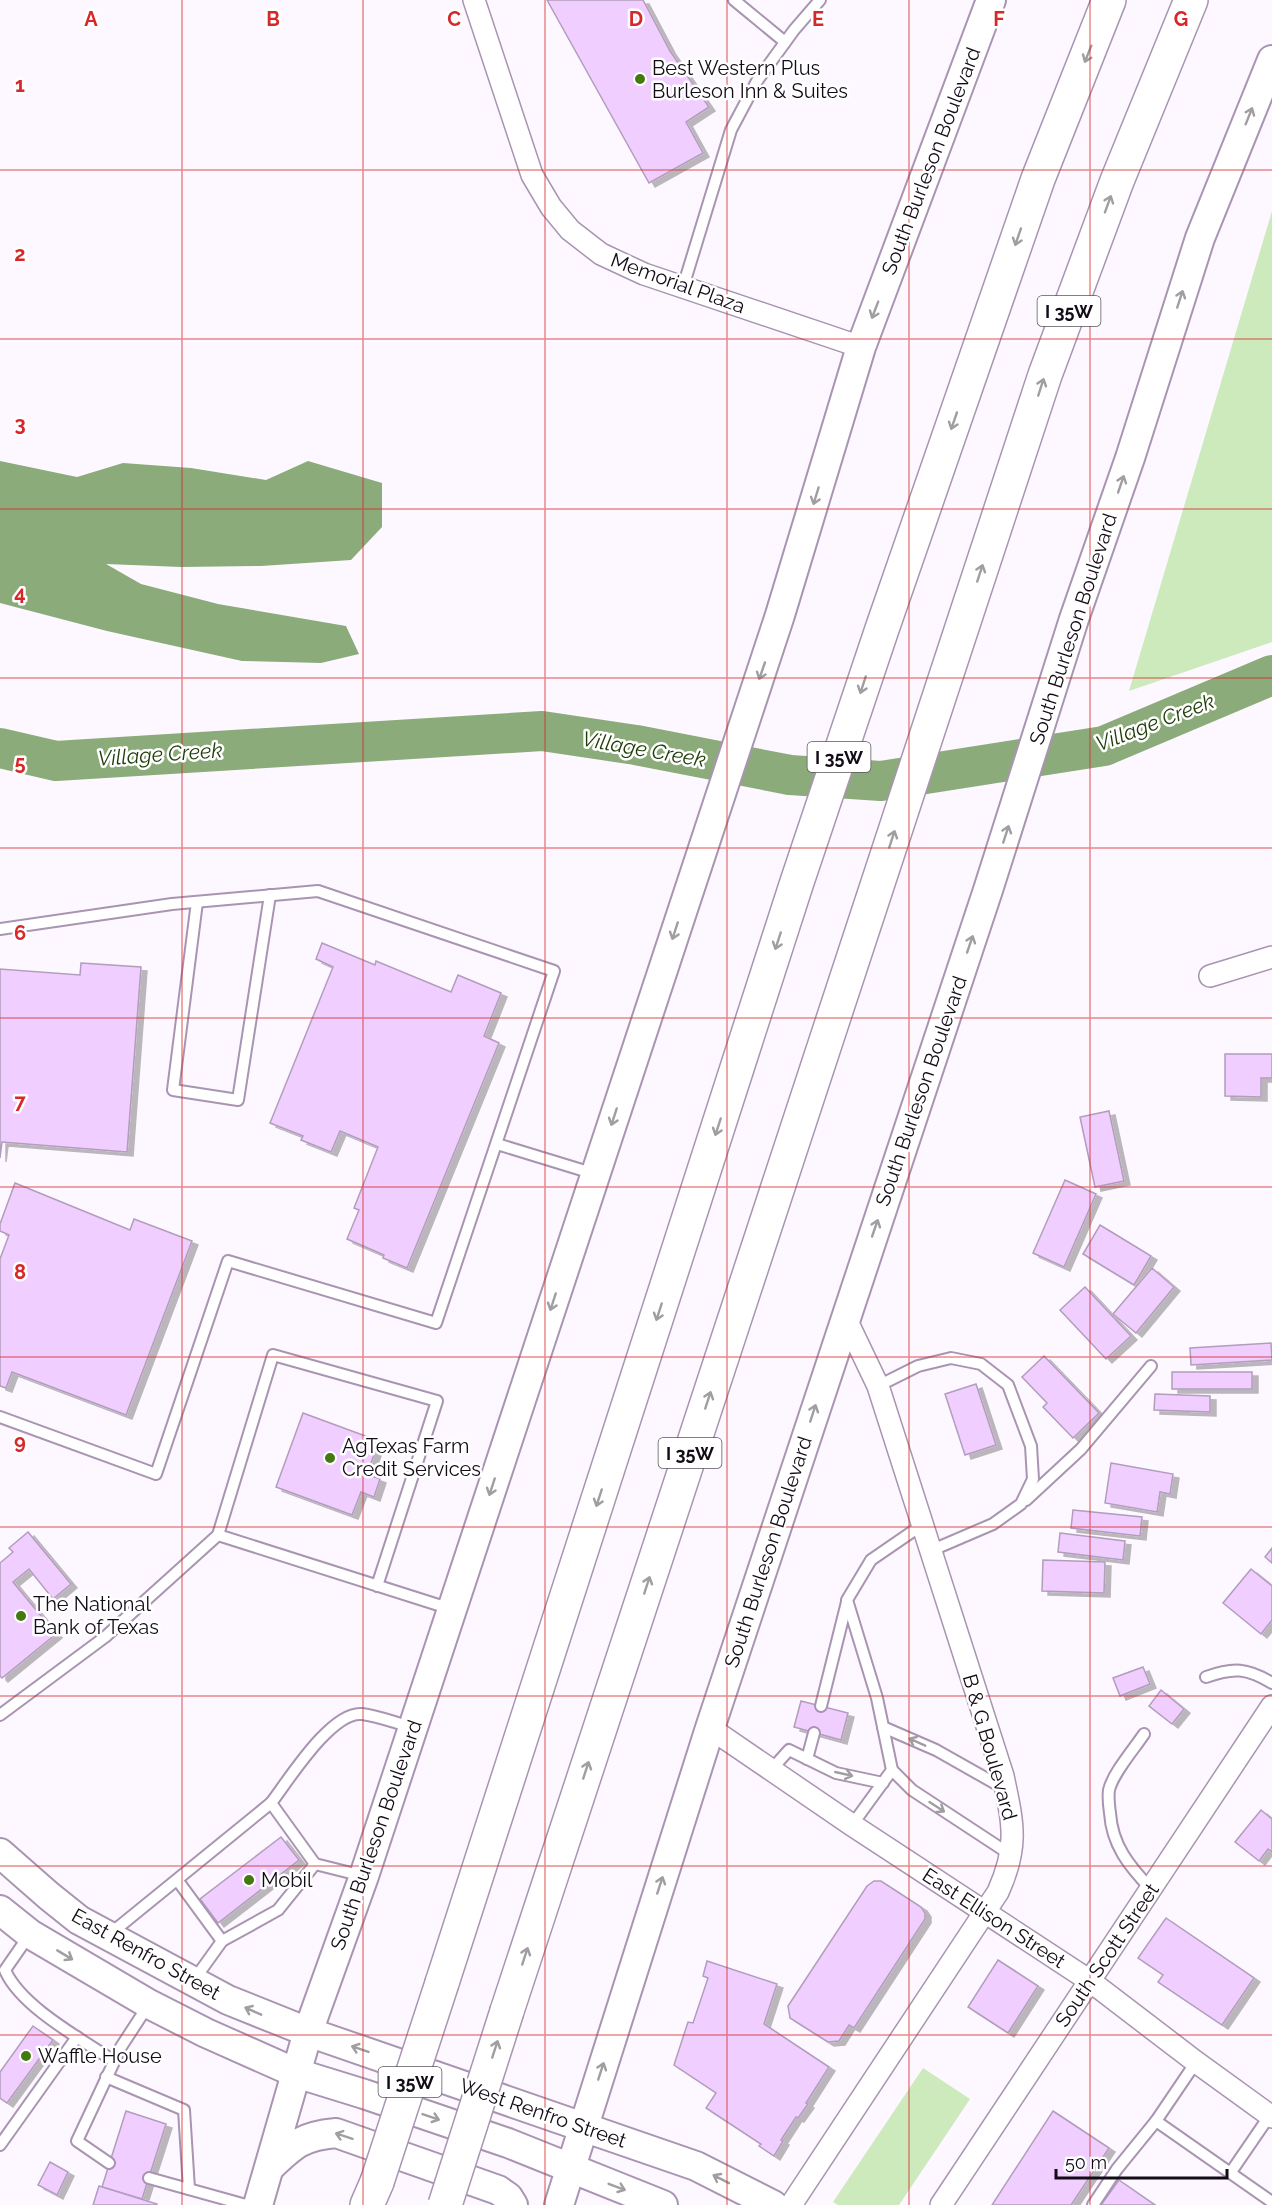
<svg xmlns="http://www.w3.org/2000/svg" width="1272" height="2205" font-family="Raleway,sans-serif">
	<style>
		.green { fill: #cceabb }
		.water { fill: #8cab7b }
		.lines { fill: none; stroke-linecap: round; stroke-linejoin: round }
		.river { stroke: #8cab7b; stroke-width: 40 }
		.building { fill: #f0ceff; stroke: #b29dbc; stroke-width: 1.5; filter: url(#shadow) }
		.lane-casing { stroke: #a994b2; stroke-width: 14 }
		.street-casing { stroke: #a994b2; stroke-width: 24 }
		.secondary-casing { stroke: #a994b2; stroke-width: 32 }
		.highway-casing { stroke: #a994b2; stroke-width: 36 }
		.lane { stroke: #fff; stroke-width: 10 }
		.street { stroke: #fff; stroke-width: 21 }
		.secondary { stroke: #fff; stroke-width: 28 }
		.highway { stroke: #fff; stroke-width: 33 }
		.highway-bridge-casing { stroke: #a994b2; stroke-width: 36; stroke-linecap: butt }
		.highway-bridge { stroke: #fff; stroke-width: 33 }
		.oneway { stroke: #a19ea2 }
		.grid { fill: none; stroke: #d62828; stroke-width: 1.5; stroke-opacity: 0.55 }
		.poi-dot { fill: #427a0f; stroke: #fff; stroke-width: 2 }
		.labels { text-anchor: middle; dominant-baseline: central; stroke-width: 5; stroke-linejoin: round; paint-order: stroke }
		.shield { fill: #fff; stroke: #5a555c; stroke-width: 1.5 }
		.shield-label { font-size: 18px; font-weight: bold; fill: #130c16 }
		.poi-label { font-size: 20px; fill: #130c16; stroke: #fff; text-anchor: start }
		.street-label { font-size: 20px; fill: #130c16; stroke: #fff }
		.water-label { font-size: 21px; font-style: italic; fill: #213e09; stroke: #fff }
		.grid-label { font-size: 20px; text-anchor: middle; font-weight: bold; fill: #d62828; stroke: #fff; stroke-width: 5; stroke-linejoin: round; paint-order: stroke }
	</style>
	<defs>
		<filter id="shadow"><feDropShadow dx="6" dy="4" stdDeviation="0" flood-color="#0004"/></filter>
	</defs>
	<rect width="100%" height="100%" fill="#fdf8ff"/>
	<g class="green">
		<polygon points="1272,211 1272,642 1129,691"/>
		<polygon points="923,2068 970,2099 899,2205 838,2205 833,2202"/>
	</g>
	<polygon class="water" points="0,461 77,477 123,463 191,468 266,480 308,461 382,483 382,527 351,560 261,566 181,567 106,564 141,584 218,604 346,626 359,654 321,663 242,661 107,631 0,603"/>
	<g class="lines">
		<polyline class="river" points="0,748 56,761 542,731 636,745 790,775 881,781 1104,746 1272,675"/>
	</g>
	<g class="building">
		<polygon points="547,0 643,0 670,51 709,107 686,122 703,153 649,183"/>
		<polygon points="322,943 375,965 376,961 451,992 458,975 501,993 484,1036 499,1043 407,1268 383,1258 384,1255 347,1239 359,1210 354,1208 378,1147 340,1131 331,1152 301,1140 303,1136 270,1123 333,967 316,959"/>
		<polygon points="81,963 141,967 127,1152 2,1142 0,1158 0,969 80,975"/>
		<polygon points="1225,1054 1272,1054 1272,1078 1261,1078 1261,1097 1225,1096"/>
		<polygon points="1109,1111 1124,1181 1095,1187 1080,1117"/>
		<polygon points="1065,1180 1096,1194 1064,1267 1033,1253"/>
		<polygon points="15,1183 130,1230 134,1219 192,1241 126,1415 12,1372 6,1388 0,1386 0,1259 9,1235 0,1231 0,1224"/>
		<polygon points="1100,1225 1151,1256 1134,1285 1083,1254"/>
		<polygon points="1152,1268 1174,1287 1136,1333 1113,1314"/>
		<polygon points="1085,1287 1131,1336 1106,1359 1060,1310"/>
		<polygon points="1271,1343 1272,1360 1191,1365 1190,1348"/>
		<polygon points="1044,1356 1099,1413 1073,1438 1043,1407 1047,1403 1022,1377"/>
		<rect x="1172" y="1372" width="80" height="17"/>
		<polygon points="976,1384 996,1445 965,1455 945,1394"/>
		<polygon points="1155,1394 1210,1396 1210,1412 1154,1410"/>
		<polygon points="303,1413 379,1441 367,1474 380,1479 374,1497 361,1492 352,1515 276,1487"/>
		<polygon points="1111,1463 1173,1474 1170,1494 1160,1492 1157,1512 1105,1503"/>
		<polygon points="1073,1510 1142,1517 1140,1536 1071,1528"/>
		<polygon points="28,1532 71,1584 53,1599 29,1569 13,1582 56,1634 2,1678 0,1676 0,1563 13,1552 9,1548"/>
		<polygon points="1060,1533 1125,1541 1123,1560 1058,1552"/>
		<polygon points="1272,1548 1272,1563 1265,1557"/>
		<polygon points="1043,1560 1105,1562 1104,1593 1042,1591"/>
		<polygon points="1251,1569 1272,1586 1272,1620 1261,1634 1223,1603"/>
		<polygon points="1143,1667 1150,1684 1120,1696 1113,1678"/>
		<polygon points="1161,1690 1184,1709 1172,1724 1149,1706"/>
		<polygon points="801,1701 848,1713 841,1740 794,1727"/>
		<polygon points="1261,1810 1272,1819 1272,1852 1268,1849 1259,1861 1235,1842"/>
		<polygon points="281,1837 299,1860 218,1923 200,1899"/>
		<polygon points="874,1881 881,1881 921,1907 925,1913 925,1919 854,2028 849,2025 839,2041 828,2042 790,2018 788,2006 867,1886"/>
		<polygon points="1166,1918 1254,1978 1222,2025 1158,1982 1163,1975 1138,1958"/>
		<polygon points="998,1960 1038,1986 1008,2033 968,2007"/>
		<polygon points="707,1961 777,1984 764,2024 829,2067 806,2103 808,2104 798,2118 796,2117 781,2140 783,2141 774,2156 759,2146 761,2144 706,2108 716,2093 674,2065 688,2022 693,2023 708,1978 703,1976"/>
		<polygon points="33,2026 53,2040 7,2103 0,2098 0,2072"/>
		<polygon points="126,2111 166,2124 142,2199 102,2187"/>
		<polygon points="1053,2111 1109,2148 1071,2205 992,2205"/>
		<polygon points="50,2162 68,2172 57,2195 38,2185"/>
		<polygon points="1119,2180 1155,2205 1101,2205"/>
		<polygon points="99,2186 157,2204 157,2205 93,2205"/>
	</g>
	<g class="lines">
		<defs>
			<g id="lane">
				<polyline points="734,0 785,42"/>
				<polyline points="683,287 731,130 757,81 794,30 820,0"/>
				<polyline points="197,902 173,1090 238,1100 270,895"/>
				<polyline points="0,929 172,904 318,891 554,971 436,1323 228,1261 156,1474 0,1417"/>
				<polyline points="497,1144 595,1174"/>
				<polyline points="878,1386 918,1366 951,1358 981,1364 1008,1385 1031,1446 1033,1479 1021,1504 993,1524 930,1551"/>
				<polyline points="1026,1500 1081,1449 1151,1366"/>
				<polyline points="377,1586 437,1401 273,1355 218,1535 451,1609"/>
				<path d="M1206 1677C1234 1667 1247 1668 1272 1683"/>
				<polyline points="821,1706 847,1602"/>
				<polyline points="0,1715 105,1637 218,1535"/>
				<polyline points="883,1727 936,1750 1005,1789"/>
				<path d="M1144 1734C1134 1749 1113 1773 1109 1790 1108 1797 1109 1806 1110 1813 1112 1845 1129 1866 1151 1889"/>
				<polyline points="807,1759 814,1733"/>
				<polyline points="771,1770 789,1750 836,1773 883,1783"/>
				<polyline points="892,1770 912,1790 1011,1855"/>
				<path d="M271 1803C288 1781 331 1711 362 1714 378 1716 396 1723 412 1727"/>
				<polyline points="852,1825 892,1770 877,1698 847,1600 871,1560 922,1525"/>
				<polyline points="178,1881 222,1941"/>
				<path d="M30 1934 5 1970C20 2006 81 2039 114 2061"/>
				<polyline points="110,1934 271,1803 315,1864 363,1876"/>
				<polyline points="194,1980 222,1941 278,1910 315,1864"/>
				<polyline points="1196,2062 1156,2121 1272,2202"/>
				<polyline points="106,2077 184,2110 189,2189"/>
				<polyline points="0,2145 77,2037"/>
				<polyline points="109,2163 77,2141 121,2047 149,2004"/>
				<polyline points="1231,2172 1270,2115"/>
				<polyline points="149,2178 246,2205"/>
				<polyline points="1093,2205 1117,2169 1156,2121"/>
			</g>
			<g id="street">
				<polyline points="474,0 532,175 551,207 570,230 601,254 644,274 861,347"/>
				<polyline points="1210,976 1272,957"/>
				<polyline points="710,1728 852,1825 1090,1981 1196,2062 1272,2117"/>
				<path d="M791 2205 998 1892C1019 1846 1013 1823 1003 1776L878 1386 845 1317"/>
				<polyline points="941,2205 1272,1706"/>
			</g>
			<g id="secondary">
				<polyline points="0,1853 49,1896 79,1920 228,2000 308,2032 696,2166 773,2205"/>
				<polyline points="0,1910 30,1934 149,2004 206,2033 296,2073 364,2094 508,2143 663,2205"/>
				<path d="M270 2167C293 2145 302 2136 336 2133L498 2190 508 2197 513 2205"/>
				<polyline points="258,2205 308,2032 364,1876 780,615 861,347 991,0"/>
				<polyline points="559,2205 710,1728 988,890 1074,619 1130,458 1200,238 1272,60"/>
			</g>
			<g id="highway">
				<polyline points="442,1983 796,885 882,629 1038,179 1109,0"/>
				<polyline points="507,2011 1045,375 1117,181 1191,0"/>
				<polyline points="367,2205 377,2182"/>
			</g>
		</defs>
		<use href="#lane" class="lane-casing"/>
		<use href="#street" class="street-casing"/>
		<use href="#secondary" class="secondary-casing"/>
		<use href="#highway" class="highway-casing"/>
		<use href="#lane" class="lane"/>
		<use href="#street" class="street"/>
		<use href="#secondary" class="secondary"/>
		<use href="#highway" class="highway"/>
		<defs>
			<g id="highway-bridge">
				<polyline points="377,2182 442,1983"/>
				<polyline points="445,2205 507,2011"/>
			</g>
		</defs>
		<use href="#highway-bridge" class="highway-bridge-casing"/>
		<use href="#highway-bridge" class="highway-bridge"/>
	</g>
	<defs><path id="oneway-shaft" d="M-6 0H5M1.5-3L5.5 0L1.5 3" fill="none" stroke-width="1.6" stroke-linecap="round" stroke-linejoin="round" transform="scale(1.5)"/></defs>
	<g class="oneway">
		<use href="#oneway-shaft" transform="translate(1088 54) rotate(112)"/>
		<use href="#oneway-shaft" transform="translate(1249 116) rotate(-68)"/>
		<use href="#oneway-shaft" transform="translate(1108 204) rotate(-70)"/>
		<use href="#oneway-shaft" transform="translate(1018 237) rotate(109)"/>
		<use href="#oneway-shaft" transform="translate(1180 299) rotate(-72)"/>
		<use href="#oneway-shaft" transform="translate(875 310) rotate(111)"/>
		<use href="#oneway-shaft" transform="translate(1041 387) rotate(-72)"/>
		<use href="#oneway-shaft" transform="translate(954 421) rotate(109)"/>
		<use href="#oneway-shaft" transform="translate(1121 484) rotate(-71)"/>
		<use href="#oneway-shaft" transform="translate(816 496) rotate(107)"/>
		<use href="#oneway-shaft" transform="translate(980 573) rotate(-72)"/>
		<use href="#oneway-shaft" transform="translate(762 671) rotate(109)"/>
		<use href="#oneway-shaft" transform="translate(863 685) rotate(108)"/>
		<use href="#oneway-shaft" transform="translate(1006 834) rotate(-72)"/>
		<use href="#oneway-shaft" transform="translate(892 839) rotate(-72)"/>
		<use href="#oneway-shaft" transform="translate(675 931) rotate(108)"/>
		<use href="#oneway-shaft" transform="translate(778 941) rotate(108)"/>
		<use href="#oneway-shaft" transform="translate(970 944) rotate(-71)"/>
		<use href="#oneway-shaft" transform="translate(614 1117) rotate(108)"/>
		<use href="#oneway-shaft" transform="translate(718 1127) rotate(108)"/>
		<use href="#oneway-shaft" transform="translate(875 1228) rotate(-71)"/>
		<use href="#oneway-shaft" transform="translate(553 1302) rotate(108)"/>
		<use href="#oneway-shaft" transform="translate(659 1312) rotate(108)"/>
		<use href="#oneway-shaft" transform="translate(708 1400) rotate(-72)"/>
		<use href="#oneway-shaft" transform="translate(813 1413) rotate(-72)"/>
		<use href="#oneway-shaft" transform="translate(492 1487) rotate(108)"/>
		<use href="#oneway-shaft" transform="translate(599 1498) rotate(108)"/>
		<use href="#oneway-shaft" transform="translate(647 1585) rotate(-72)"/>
		<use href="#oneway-shaft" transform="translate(917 1742) rotate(-156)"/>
		<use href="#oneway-shaft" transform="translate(586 1770) rotate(-72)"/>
		<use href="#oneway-shaft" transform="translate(844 1774) rotate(13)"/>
		<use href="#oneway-shaft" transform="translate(937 1807) rotate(33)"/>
		<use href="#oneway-shaft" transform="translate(660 1885) rotate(-72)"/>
		<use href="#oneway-shaft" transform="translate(65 1955) rotate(31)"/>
		<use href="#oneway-shaft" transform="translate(525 1956) rotate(-72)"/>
		<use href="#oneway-shaft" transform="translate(253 2011) rotate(-156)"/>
		<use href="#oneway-shaft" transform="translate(360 2049) rotate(-161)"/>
		<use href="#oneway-shaft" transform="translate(495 2049) rotate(-72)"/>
		<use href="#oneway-shaft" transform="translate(601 2071) rotate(-72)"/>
		<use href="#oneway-shaft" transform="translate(431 2117) rotate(19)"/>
		<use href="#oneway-shaft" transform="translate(344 2136) rotate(-162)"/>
		<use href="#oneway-shaft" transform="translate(721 2179) rotate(-153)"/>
		<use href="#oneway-shaft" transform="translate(617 2187) rotate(21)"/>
	</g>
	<path class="grid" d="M182 0V2205M363 0V2205M545 0V2205M727 0V2205M909 0V2205M1090 0V2205M0 170H1272M0 339H1272M0 509H1272M0 678H1272M0 848H1272M0 1018H1272M0 1187H1272M0 1357H1272M0 1527H1272M0 1696H1272M0 1866H1272M0 2035H1272"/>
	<g class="poi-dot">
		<circle cx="640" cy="79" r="6"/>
		<circle cx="330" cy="1458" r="6"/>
		<circle cx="21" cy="1616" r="6"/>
		<circle cx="249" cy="1880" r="6"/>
		<circle cx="26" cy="2056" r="6"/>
	</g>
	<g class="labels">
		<g class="shield">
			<rect x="1037.5" y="296" width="63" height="30" rx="4.5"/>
			<rect x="807.5" y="742" width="63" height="30" rx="4.5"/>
			<rect x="658.5" y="1438" width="63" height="30" rx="4.5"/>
			<rect x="378.5" y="2067" width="63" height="30" rx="4.5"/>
		</g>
		<g class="shield-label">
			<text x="1069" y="311">I 35W</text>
			<text x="839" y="757">I 35W</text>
			<text x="690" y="1453">I 35W</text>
			<text x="410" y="2082">I 35W</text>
		</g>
		<g class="poi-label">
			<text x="652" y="68">Best Western Plus<tspan x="652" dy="23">Burleson Inn &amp; Suites</tspan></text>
			<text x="342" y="1446">AgTexas Farm<tspan x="342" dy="23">Credit Services</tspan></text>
			<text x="33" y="1604">The National<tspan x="33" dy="23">Bank of Texas</tspan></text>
			<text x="261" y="1880">Mobil</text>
			<text x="38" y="2056">Waffle House</text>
		</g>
		<g class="street-label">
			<text transform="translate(931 161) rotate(-69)">South Burleson Boulevard</text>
			<text transform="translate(678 283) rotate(20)">Memorial Plaza</text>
			<text transform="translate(1073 629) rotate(-72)">South Burleson Boulevard</text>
			<text transform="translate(921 1091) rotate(-71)">South Burleson Boulevard</text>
			<text transform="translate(768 1552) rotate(-72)">South Burleson Boulevard</text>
			<text transform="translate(990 1747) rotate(74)">B &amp; G Boulevard</text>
			<text transform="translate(376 1835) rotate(-71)">South Burleson Boulevard</text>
			<text transform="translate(994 1918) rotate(33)">East Ellison Street</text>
			<text transform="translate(146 1954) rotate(29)">East Renfro Street</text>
			<text transform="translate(1107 1955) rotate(-56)">South Scott Street</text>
			<text transform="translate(543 2113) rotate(19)">West Renfro Street</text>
		</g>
		<g class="water-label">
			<text transform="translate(1155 722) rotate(-21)">Village Creek</text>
			<text transform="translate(644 749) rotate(10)">Village Creek</text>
			<text transform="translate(160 754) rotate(-4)">Village Creek</text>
		</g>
	</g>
	<g class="grid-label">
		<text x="91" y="26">A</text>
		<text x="273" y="26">B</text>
		<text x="454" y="26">C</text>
		<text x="636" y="26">D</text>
		<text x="818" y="26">E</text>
		<text x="999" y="26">F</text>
		<text x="1181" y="26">G</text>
		<text x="20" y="92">1</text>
		<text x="20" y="261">2</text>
		<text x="20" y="431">3</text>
		<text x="20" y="600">4</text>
		<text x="20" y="770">5</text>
		<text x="20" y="940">6</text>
		<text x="20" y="1109">7</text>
		<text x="20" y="1279">8</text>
		<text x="20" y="1449">9</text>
	</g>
	<path d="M1056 2169v9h171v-9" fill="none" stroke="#130c16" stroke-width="3"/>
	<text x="1065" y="2169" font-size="18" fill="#130c16" stroke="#ffffff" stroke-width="4.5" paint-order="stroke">50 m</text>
</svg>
